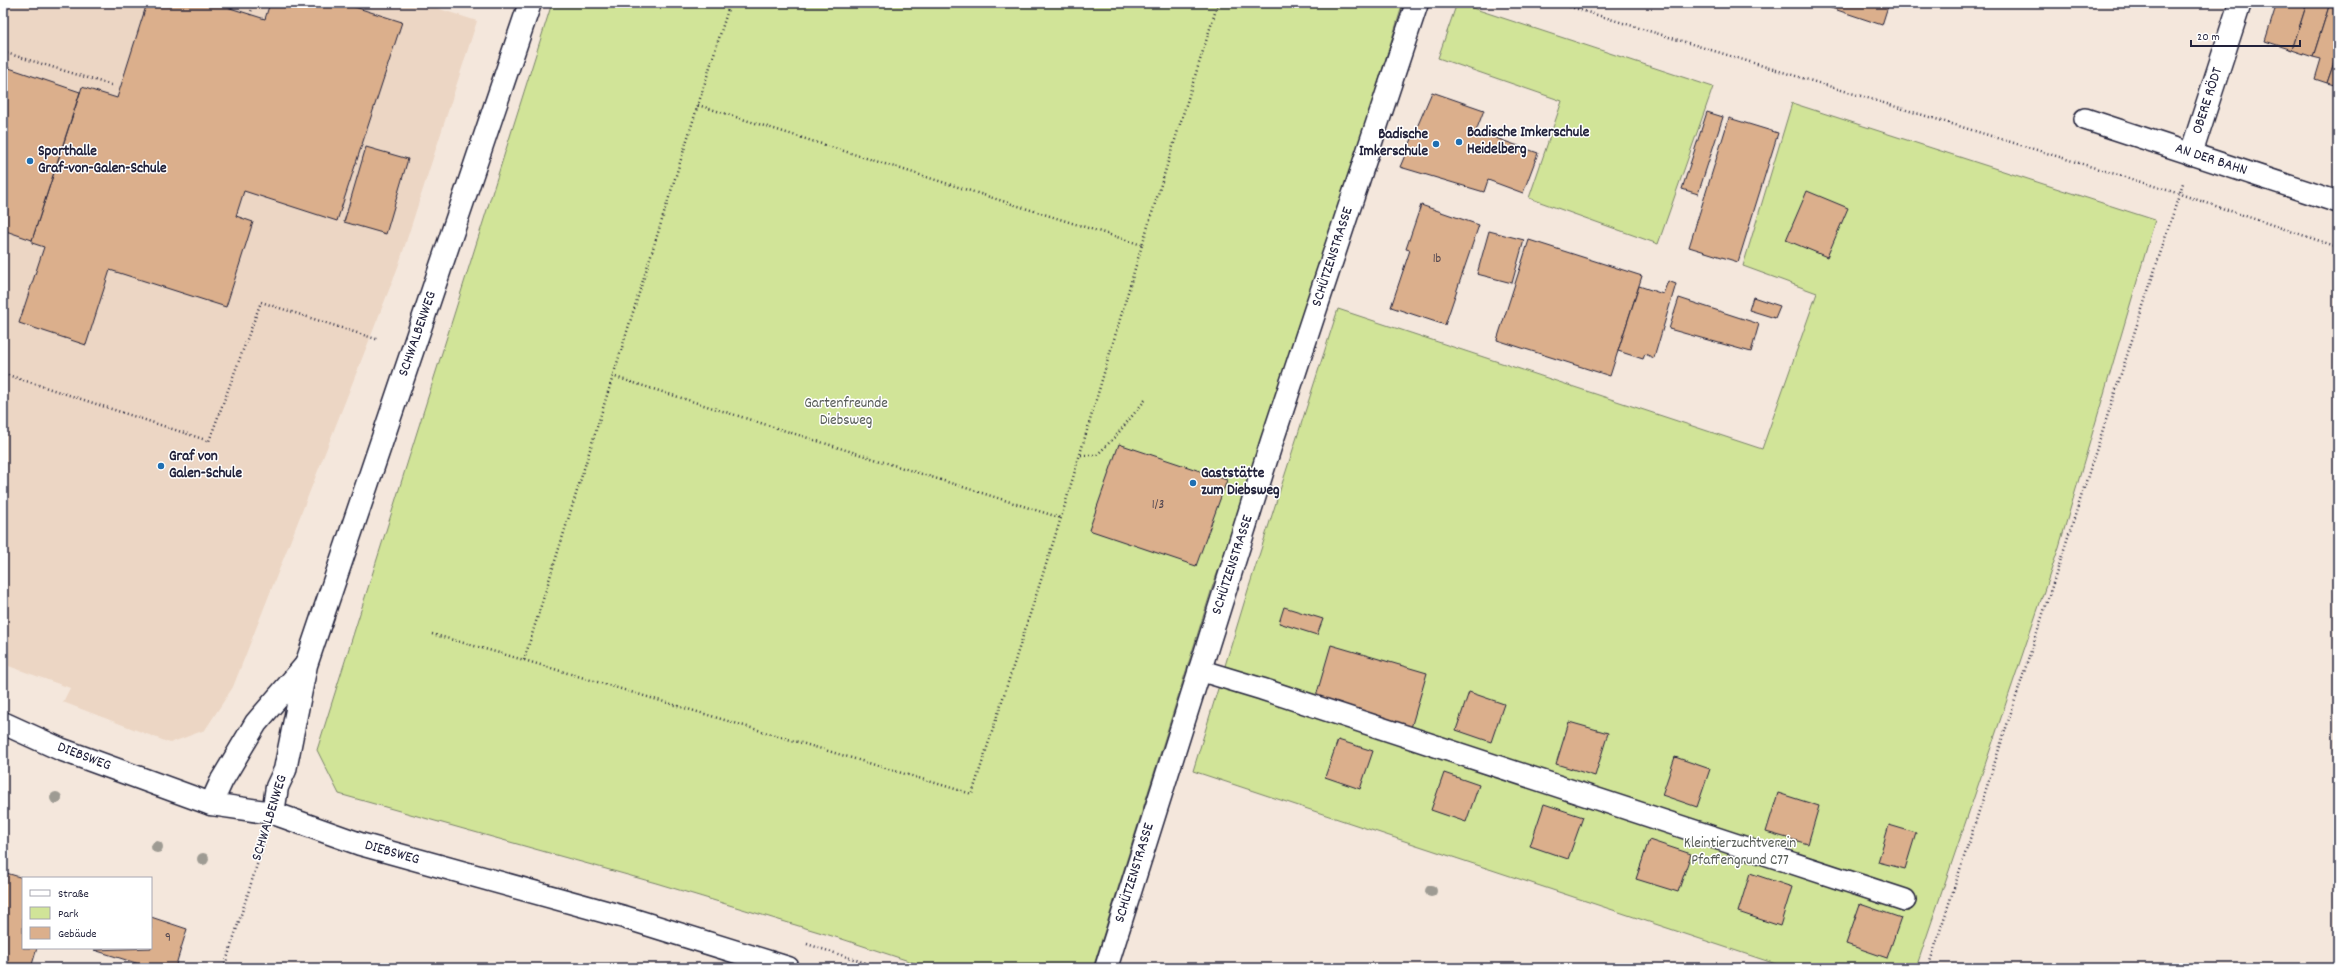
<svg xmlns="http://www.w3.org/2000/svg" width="2341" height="971" font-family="Dekko,sans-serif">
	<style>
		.built { fill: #ecd6c4 }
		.green { fill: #d1e498; stroke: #7a836a }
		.building { fill: #dbaf8c; stroke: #22223b }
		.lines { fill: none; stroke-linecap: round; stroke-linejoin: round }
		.service-casing { stroke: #22223b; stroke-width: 24 }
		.minor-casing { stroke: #22223b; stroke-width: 25 }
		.secondary-casing { stroke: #22223b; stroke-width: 25 }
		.path { stroke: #22223b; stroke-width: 2.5; stroke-dasharray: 1 3; stroke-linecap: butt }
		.service { stroke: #fff; stroke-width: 21 }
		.minor { stroke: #fff; stroke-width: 22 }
		.secondary { stroke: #fff; stroke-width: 22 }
		.tree { fill: #9e9b93 }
		.poi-dot { fill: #1f6fb2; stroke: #fff; stroke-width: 1.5 }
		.labels { text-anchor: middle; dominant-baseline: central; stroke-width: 3; stroke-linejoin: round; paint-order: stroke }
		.number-label { font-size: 13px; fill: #50454f }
		.street-label { font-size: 15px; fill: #22223b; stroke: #fff }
		.poi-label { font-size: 15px; font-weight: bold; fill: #22223b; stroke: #fff; text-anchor: start }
		.park-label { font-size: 15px; fill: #575c57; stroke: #fff }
	</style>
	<rect width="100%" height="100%" fill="#f4e7dc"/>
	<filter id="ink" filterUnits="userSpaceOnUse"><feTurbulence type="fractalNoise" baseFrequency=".025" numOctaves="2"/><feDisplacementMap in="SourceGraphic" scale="8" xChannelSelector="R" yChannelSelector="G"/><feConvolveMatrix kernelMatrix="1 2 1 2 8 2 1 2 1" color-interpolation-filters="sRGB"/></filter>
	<g filter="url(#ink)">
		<polygon class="built" points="3,3 421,3 477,21 398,267 233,687 205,730 170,743 63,702 70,688 3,664"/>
		<g class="green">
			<polygon points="552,3 1403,3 1285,383 1213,585 1093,968 930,968 842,939 656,883 339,794 317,750"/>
			<polygon points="1457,3 1713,87 1658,244 1529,198 1562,101 1438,58"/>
			<polygon points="1792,103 2155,220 2059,547 1916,968 1788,968 1193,771 1248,590 1338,309 1762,449 1817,293 1743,266"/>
		</g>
		<g class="building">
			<polygon points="147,3 214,3 265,19 270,3 342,3 402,22 337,221 244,191 236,216 253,222 226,307 110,270 86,345 19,323 44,247 32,243 32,240 82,87 117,98"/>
			<polygon points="1816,3 1889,3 1882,25"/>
			<polygon points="2277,3 2307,3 2292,50 2265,41"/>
			<polygon points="2307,3 2330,3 2313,57 2292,50"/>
			<polygon points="2330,3 2338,5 2338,51 2327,83 2315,79 2321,59 2313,57"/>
			<polygon points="2338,51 2338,86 2327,83"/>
			<polygon points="3,66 80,92 32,240 3,230"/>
			<polygon points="1432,92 1484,110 1476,131 1538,153 1523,193 1488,180 1484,192 1400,167"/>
			<polygon points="1707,112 1723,117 1698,194 1682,189"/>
			<polygon points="1729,118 1778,133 1738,262 1689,247"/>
			<polygon points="366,147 408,159 386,234 344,222"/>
			<polygon points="1807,191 1848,208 1827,257 1786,240"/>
			<polygon points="1421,205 1479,225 1445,325 1391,307 1410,250 1406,249"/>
			<polygon points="1489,231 1524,240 1512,283 1477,274"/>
			<polygon points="1529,240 1642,276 1610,376 1497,340"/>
			<polygon points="1668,281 1676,284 1654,358 1645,354 1643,359 1618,351 1639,286 1663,294"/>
			<polygon points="1753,297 1780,306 1775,318 1749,310"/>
			<polygon points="1679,298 1759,324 1751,352 1669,329"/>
			<polygon points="1119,444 1227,480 1196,566 1089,530"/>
			<polygon points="1284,607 1323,619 1317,635 1279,623"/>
			<polygon points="1331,645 1427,673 1411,728 1315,700"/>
			<polygon points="1469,692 1504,704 1491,742 1456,730"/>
			<polygon points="1569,722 1608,733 1595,776 1556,764"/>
			<polygon points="1338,740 1373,751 1360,789 1325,777"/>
			<polygon points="1675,757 1710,769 1697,807 1662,795"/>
			<polygon points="1444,773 1479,785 1466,822 1431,810"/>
			<polygon points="1778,793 1819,806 1808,844 1766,832"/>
			<polygon points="1544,804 1583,817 1568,859 1530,846"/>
			<polygon points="1889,825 1916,833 1905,869 1878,862"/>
			<polygon points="1649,840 1691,854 1678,892 1636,879"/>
			<polygon points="3,872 23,878 23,948 37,948 31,968 3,968"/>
			<polygon points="1750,873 1792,887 1780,926 1738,912"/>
			<polygon points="1860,904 1901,918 1887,958 1846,944"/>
			<polygon points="151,917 187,929 175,968 152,968 94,950 151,948"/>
		</g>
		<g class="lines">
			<defs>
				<g id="service">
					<polyline points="2085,119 2338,202"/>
					<polyline points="1199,670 1262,689 1905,900"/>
				</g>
				<g id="minor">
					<polyline points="2191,154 2240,3"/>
					<polyline points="211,804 222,780 256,723 305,666"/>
					<polyline points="273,813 277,787 285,770 306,665 530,3"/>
					<polyline points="1106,968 1272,441 1417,3"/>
				</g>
				<polyline id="secondary" points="3,723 60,749 211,804 273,813 360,844 624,917 788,968"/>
			</defs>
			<use href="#service" class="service-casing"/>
			<use href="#minor" class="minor-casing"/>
			<use href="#secondary" class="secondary-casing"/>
			<g class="path">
				<polyline points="1558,3 2180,194 2338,247"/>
				<polyline points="250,15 254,3"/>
				<polyline points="3,52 111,85"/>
				<polyline points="698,105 1142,245"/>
				<polyline points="8,375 209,441 261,302 379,340"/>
				<polyline points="612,376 1061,518"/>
				<polyline points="1081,455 1097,455 1115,437 1146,399"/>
				<polyline points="432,634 524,660 972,794 1061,518 1142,245 1218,3"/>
				<polyline points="524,660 730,3"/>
				<polyline points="807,944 881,968"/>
				<polyline points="224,968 264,843"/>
				<polyline points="1928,968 2183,183"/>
			</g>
			<use href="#service" class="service"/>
			<use href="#minor" class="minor"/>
			<use href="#secondary" class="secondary"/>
		</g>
		<g class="tree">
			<circle cx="56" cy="798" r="6"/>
			<circle cx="157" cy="847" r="6"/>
			<circle cx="203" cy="859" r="6"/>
			<circle cx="1431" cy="891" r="6"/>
		</g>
	</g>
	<g class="poi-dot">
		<circle cx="1459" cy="142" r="4"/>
		<circle cx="1436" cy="144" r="4"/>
		<circle cx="30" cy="161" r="4"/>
		<circle cx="161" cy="466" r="4"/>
		<circle cx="1193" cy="483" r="4"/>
	</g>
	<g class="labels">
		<g class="number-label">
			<text x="1437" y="259">1b</text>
			<text x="1158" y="505">1/3</text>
			<text x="168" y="938">9</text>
		</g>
		<g class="street-label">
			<text transform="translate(2208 101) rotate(-72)">OBERE RÖDT</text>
			<text transform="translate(2211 160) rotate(18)">AN DER BAHN</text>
			<text transform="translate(1333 257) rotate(-72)">SCHÜTZENSTRASSE</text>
			<text transform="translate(418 334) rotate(-71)">SCHWALBENWEG</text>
			<text transform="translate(1233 565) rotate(-72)">SCHÜTZENSTRASSE</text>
			<text transform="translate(84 757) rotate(21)">DIEBSWEG</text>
			<text transform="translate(270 818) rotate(-73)">SCHWALBENWEG</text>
			<text transform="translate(392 853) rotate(16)">DIEBSWEG</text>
			<text transform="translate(1135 873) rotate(-73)">SCHÜTZENSTRASSE</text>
		</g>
		<g class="poi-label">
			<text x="1467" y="133">Badische Imkerschule<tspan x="1467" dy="17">Heidelberg</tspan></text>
			<text x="1428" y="135" text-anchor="end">Badische<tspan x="1428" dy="17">Imkerschule</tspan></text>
			<text x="38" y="152">Sporthalle<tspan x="38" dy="17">Graf-von-Galen-Schule</tspan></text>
			<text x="169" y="457">Graf von<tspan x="169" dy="17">Galen-Schule</tspan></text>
			<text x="1201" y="474">Gaststätte<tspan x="1201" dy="17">zum Diebsweg</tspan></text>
		</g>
		<g class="park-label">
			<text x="846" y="404">Gartenfreunde<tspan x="846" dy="17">Diebsweg</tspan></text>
			<text x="1740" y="844">Kleintierzuchtverein<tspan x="1740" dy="17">Pfaffengrund C77</tspan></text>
		</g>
	</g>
	<rect width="2341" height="971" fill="none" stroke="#fff" stroke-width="16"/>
	<rect x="8" y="8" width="2325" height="955" fill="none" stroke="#22223b" stroke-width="1.5" filter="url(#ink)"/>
	<rect x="22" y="877" width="130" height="72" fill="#ffffff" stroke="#a7a7b1"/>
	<rect x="30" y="890" width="20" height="6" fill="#ffffff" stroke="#a7a7b1"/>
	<text x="58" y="897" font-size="12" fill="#22223b">Straße</text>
	<rect x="30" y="907" width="20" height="12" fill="#d1e498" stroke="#a7a7b1"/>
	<text x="58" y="917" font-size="12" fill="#22223b">Park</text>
	<rect x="30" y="927" width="20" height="12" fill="#dbaf8c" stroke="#a7a7b1"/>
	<text x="58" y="937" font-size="12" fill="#22223b">Gebäude</text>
	<path d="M2191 40v6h109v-6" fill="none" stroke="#22223b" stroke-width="2"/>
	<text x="2197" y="40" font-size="12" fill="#22223b" stroke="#ffffff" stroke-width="3" paint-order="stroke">20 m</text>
</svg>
